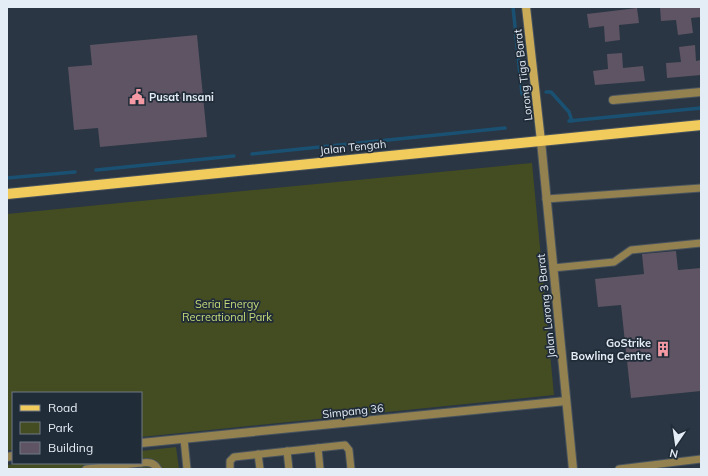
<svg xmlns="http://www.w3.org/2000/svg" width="708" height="476" font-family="Mulish,sans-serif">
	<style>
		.green { fill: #444c22 }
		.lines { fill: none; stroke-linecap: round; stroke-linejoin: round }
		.stream { stroke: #1a5172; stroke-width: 3.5 }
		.building { fill: #5e5464 }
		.service-casing { stroke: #48535f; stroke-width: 9 }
		.minor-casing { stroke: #48535f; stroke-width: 10 }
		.tertiary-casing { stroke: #48535f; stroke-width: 10 }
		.secondary-casing { stroke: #48535f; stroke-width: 10 }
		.primary-casing { stroke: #48535f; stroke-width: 12 }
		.service { stroke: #93814f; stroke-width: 7 }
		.minor { stroke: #93814f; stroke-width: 8 }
		.tertiary { stroke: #93814f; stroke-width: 8 }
		.secondary { stroke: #c9ab58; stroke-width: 8 }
		.primary { stroke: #f2cb5d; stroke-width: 10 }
		.labels { text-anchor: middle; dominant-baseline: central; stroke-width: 3.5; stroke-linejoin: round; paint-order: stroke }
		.street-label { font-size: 11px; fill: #e4ecf5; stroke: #212c39 }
		.poi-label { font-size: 11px; font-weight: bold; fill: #e4ecf5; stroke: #212c39; text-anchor: start }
		.park-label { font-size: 11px; fill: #c8dc77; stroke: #212c39 }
	</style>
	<rect width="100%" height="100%" fill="#2a3643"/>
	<g class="green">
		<polygon points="532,163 554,395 141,437 141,393 13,393 13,450 7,450 7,214"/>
		<polygon points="176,447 179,469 7,469 7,465 25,463 141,463 141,451"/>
	</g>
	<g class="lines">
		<g class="stream">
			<polyline points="513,7 522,94"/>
			<polyline points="546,92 551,92 569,112 572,121"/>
			<polyline points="569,121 701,108"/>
			<polyline points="252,154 505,128"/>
			<polyline points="96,170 234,156"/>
			<polyline points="7,178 75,172"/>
		</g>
	</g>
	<g class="building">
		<polygon points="660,7 701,7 701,17 691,18 693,33 678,35 676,20 661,21"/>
		<polygon points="637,8 639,23 619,25 620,40 605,42 604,26 589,28 587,14"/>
		<polygon points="197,35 207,137 100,147 98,128 74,130 68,67 92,65 90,45"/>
		<polygon points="695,45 696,61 701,60 701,75 667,78 666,63 681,62 679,47"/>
		<polygon points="622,53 623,68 643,66 645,81 595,85 593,71 608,69 607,54"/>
		<polygon points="676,251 678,270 701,268 701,391 631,398 621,305 598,307 595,279 644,274 642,254"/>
	</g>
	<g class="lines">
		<defs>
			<g id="service">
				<polyline points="546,199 701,188"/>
				<polyline points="553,268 614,262 631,250 701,243"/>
				<polyline points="184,439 187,469"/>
				<polyline points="318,448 320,469"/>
				<polyline points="287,451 289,469"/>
				<polyline points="258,454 260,469"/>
				<path d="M141 463C148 462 154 462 158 469"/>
				<polyline points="86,469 141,463"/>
				<polyline points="230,469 230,461 234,457 345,445 349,450 351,469"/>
				<polyline points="619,469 701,459"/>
			</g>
			<g id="minor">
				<polyline points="613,100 701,92"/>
				<polyline points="141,443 566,401"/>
				<polyline points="7,457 13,456"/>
			</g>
			<polyline id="tertiary" points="541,141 573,469"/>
			<polyline id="secondary" points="526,7 541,141"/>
			<polyline id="primary" points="7,194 701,125"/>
		</defs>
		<use href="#service" class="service-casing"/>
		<use href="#minor" class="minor-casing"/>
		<use href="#tertiary" class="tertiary-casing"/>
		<use href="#secondary" class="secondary-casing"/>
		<use href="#primary" class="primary-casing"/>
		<use href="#service" class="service"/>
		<use href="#minor" class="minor"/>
		<use href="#tertiary" class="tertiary"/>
		<use href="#secondary" class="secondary"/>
		<use href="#primary" class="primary"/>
	</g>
	<defs>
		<symbol id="civic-bare" viewBox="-9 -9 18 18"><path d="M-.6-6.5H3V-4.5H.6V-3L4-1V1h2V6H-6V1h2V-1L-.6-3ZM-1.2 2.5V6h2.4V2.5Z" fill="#f49aa5" stroke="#212c39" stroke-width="2.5" paint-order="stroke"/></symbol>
		<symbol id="building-bare" viewBox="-9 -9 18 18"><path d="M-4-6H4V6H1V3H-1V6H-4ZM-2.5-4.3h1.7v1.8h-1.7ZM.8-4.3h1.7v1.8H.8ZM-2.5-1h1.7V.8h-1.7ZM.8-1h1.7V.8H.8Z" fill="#f49aa5" stroke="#212c39" stroke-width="2.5" paint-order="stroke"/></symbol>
	</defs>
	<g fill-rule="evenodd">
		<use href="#civic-bare" x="126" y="86" width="22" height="22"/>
		<use href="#building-bare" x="652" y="338" width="22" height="22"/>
	</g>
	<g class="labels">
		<g class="street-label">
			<text transform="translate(523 75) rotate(-97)">Lorong Tiga Barat</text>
			<text transform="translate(353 147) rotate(-6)">Jalan Tengah</text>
			<text transform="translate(546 306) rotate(-96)">Jalan Lorong 3 Barat</text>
			<text transform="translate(353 411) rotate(-6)">Simpang 36</text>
		</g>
		<g class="poi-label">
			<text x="149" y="97">Pusat Insani</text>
			<text x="651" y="343" text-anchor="end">GoStrike<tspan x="651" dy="13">Bowling Centre</tspan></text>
		</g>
		<g class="park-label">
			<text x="227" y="304">Seria Energy<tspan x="227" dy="13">Recreational Park</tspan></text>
		</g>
	</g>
	<rect width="708" height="476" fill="none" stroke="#e4ecf5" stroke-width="16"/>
	<rect x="12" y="392" width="130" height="72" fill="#212c39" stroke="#6f7984"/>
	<rect x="20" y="405" width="20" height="6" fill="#f2cb5d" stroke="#6f7984"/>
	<text x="48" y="412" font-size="12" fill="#e4ecf5">Road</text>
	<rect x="20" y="422" width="20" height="12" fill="#444c22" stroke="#6f7984"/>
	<text x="48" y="432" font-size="12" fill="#e4ecf5">Park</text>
	<rect x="20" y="442" width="20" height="12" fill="#5e5464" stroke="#6f7984"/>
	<text x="48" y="452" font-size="12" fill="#e4ecf5">Building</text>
	<g transform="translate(676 444) rotate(193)" stroke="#212c39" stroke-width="3" paint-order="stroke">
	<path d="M0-3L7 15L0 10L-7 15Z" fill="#e4ecf5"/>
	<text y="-6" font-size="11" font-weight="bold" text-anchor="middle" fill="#e4ecf5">N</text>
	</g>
</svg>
